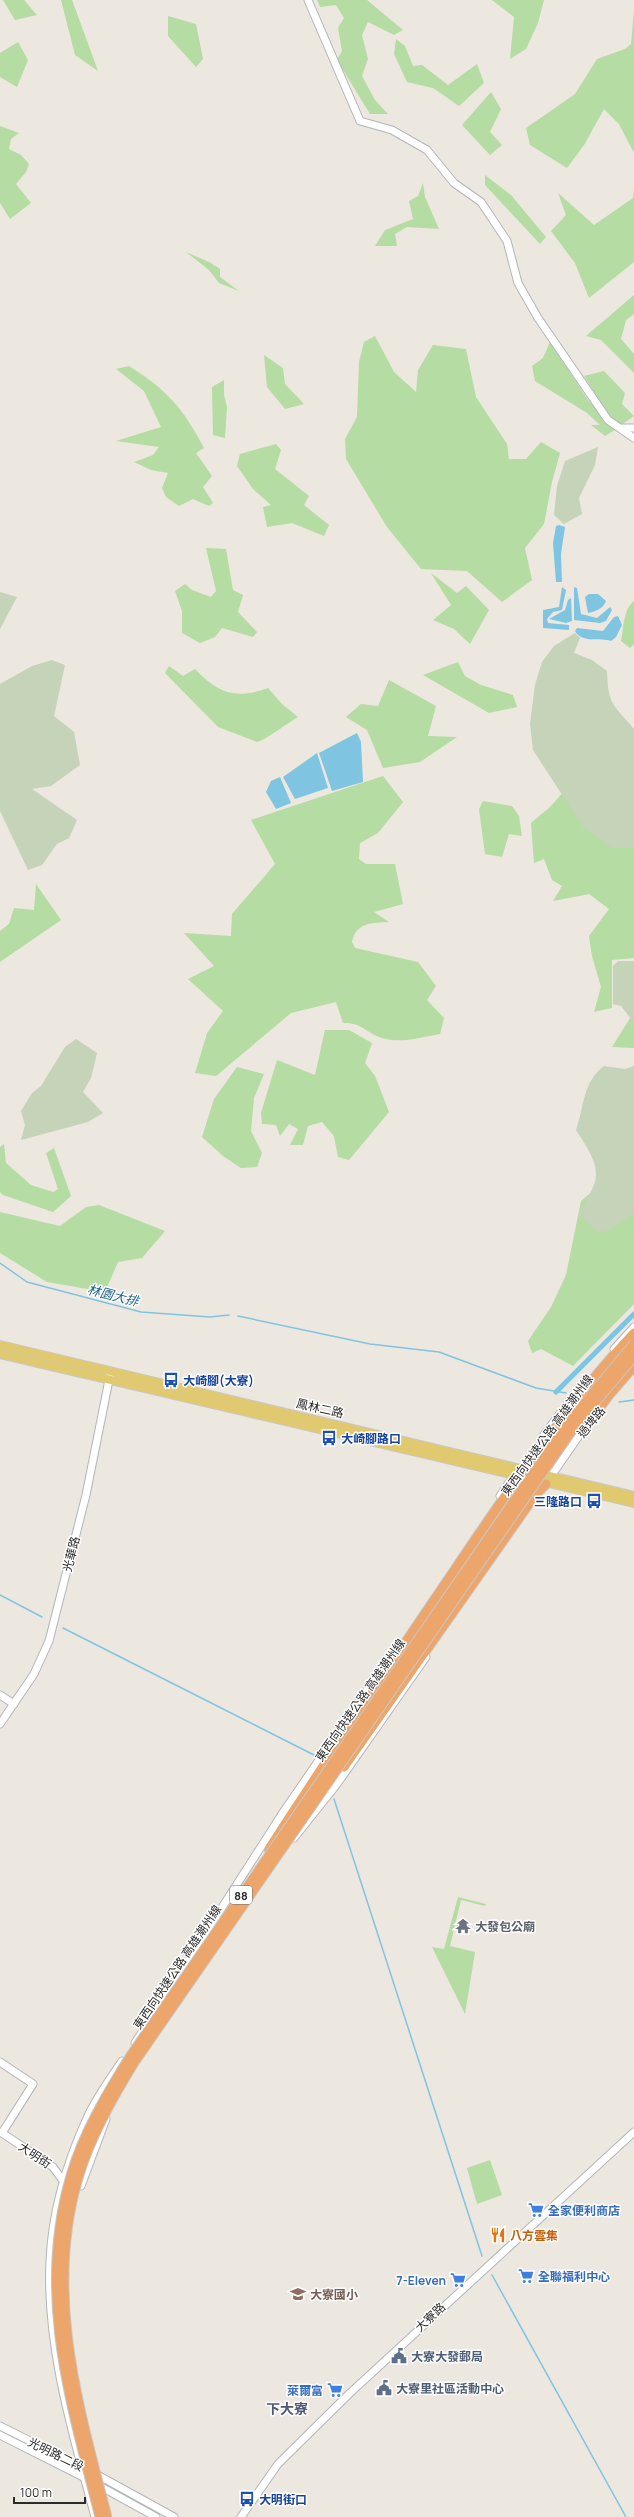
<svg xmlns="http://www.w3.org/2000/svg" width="634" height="2517" font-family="Manrope,'Noto Sans TC',sans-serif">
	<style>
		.green { fill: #b5dca2 }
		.cemetery { fill: #c5d3b9 }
		.water { fill: #7fc5e1 }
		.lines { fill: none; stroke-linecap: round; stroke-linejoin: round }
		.stream { stroke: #7fc5e1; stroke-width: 1.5 }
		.canal { stroke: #7fc5e1; stroke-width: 5 }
		.secondary-casing { stroke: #b3b5bd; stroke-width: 9 }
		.primary-casing { stroke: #c8c8c8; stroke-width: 10 }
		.highway-casing { stroke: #c8c8c8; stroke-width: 11 }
		.secondary { stroke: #fff; stroke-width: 7 }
		.primary { stroke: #e1c96f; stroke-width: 8 }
		.highway { stroke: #eca56a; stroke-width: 9 }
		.highway-bridge-casing { stroke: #c8c8c8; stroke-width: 11; stroke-linecap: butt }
		.highway-bridge { stroke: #eca56a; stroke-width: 9 }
		.labels { text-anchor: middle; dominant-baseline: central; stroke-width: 3; stroke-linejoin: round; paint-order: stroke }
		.shield { fill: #fff; stroke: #6b6b6b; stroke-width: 1 }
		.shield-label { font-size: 11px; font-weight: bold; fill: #2b2b2b }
		.transit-label { font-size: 12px; font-weight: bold; fill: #164399; stroke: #fff; text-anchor: start }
		.street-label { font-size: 12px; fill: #2b2b2b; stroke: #fff }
		.worship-label { font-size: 12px; font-weight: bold; fill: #5b616d; stroke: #fff; text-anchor: start }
		.shop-label { font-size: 12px; font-weight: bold; fill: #366cbe; stroke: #fff; text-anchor: start }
		.food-label { font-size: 12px; font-weight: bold; fill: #c56008; stroke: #fff; text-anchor: start }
		.education-label { font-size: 12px; font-weight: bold; fill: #785e54; stroke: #fff; text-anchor: start }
		.service-label { font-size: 12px; font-weight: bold; fill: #4e5e75; stroke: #fff; text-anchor: start }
		.water-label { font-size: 13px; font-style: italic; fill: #1d658e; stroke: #fff }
		.quarter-label { font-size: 14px; font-weight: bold; fill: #515777; stroke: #fff }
	</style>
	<rect width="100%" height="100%" fill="#ece7df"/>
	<g class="green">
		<polygon points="3,0 24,0 37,15 15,20"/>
		<polygon points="61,0 72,0 98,71 75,55"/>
		<polygon points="317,0 367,0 403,30 394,35 368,22 362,35 368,59 362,76 375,100 388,114 370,114 337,60 342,51 338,28 344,18 336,5 320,7"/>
		<polygon points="492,0 544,0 538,23 526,49 510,59 514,17"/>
		<polygon points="634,11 634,153 619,124 604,109 584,145 567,168 530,145 526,128 575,94 597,59 625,49 631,44"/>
		<polygon points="168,16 196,24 203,59 196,67 168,36"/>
		<polygon points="396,39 405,46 413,66 422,65 448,85 477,64 484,83 459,106 433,88 407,82 394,54"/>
		<polygon points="18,42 28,60 17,87 0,77 0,53"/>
		<polygon points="491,92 501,109 490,132 502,145 490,155 462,125"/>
		<polygon points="0,126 19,133 11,139 9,149 21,155 29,164 26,172 16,184 31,203 10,219 0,203"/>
		<polygon points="485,175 511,195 546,237 540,244 485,185"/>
		<polygon points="423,183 425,197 439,229 407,227 395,234 397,246 375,246 385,230 413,219 409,201 418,196"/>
		<polygon points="634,188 634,262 589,298 575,263 551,231 566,215 558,193 594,225 633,198"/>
		<polygon points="186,252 209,262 220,269 220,277 239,291 219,283 209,270"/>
		<polygon points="634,295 634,314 626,320 621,339 634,354 634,373 601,340 586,336"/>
		<polygon points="375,336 394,372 416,392 418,370 433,345 466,349 476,397 507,444 509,459 526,459 541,442 560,453 552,482 544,524 525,548 532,580 502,602 467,571 421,569 387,527 346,459 345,439 357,417 359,362 364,342"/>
		<polygon points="550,342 588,400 615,430 605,436 591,425 600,425 587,413 535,381 532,366 543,358"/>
		<polygon points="264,355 283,368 285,384 304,404 285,409 267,387"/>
		<path d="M129 366C167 390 183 408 204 448L196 453 212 476 203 487 213 503 209 506 193 499 179 506 166 497 162 488 168 473 151 470 134 462 153 455 159 447 116 441 161 427 144 391 116 369Z"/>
		<polygon points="604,371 625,393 622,404 634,416 621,425 611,419 584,376"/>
		<polygon points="224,380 224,395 227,407 225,438 213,435 212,387"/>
		<polygon points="276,444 281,450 275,469 309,496 304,505 329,525 324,536 292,523 267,527 263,507 271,505 253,489 237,466 240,454"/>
		<polygon points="206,548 226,549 233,590 243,595 238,612 257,632 253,637 222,628 215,637 200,643 182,633 182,611 175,591 185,584 192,590 211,597 216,591"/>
		<polygon points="431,573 457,593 466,586 489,610 470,644 454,629 433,620 451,605"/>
		<path d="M634 601V644L630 648 621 641C624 627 623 610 634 601Z"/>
		<polygon points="458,662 465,676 481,685 513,695 517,707 489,713 423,675"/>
		<path d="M169 666 183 676 195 669C218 693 235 700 268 688L282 704 298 717C289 722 264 741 257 742L218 727 165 673Z"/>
		<polygon points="389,680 436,706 428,736 457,737 420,762 383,768 367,730 346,717 361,704 378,706"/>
		<path d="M383 776 403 802 378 833 360 843 359 859 366 864H395L403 904 374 912 389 922C372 923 356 922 352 942L355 948 418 962 436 986 427 1000 444 1018 440 1034C421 1037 401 1044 382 1038 366 1033 362 1022 343 1023L336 1002 291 1013 216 1076 195 1073 207 1033 223 1011 188 979 214 966 184 933 231 936 232 914 275 864 251 820Z"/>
		<polygon points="575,779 634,817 634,958 612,960 612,1008 594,1012 601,987 592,956 589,936 609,909 589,894 553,901 562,886 552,880 544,859 534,863 531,823 550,807"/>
		<polygon points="483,801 512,806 519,816 522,836 509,834 502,857 485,854 479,809"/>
		<polygon points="36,884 61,920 0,962 0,931 9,924 14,908 34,910"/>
		<polygon points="634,982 634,1048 612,1047 632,1015"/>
		<polygon points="325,1030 349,1030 372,1043 365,1063 375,1076 389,1112 349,1160 338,1157 334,1136 322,1122 308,1126 303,1145 290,1145 298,1129 289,1124 280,1136 276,1125 262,1124 261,1113 277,1060 315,1075"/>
		<polygon points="237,1067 264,1074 254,1098 251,1131 262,1153 257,1167 241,1168 223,1156 202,1137 214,1099"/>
		<polygon points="634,1141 634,1304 573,1366 541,1349 532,1353 528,1341 551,1307 566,1275 581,1201 596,1188"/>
		<polygon points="4,1144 6,1163 31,1185 53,1192 58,1189 46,1153 54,1148 71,1196 53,1212 3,1195 0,1192 0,1147"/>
		<polygon points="99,1205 165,1231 142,1258 118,1262 105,1292 47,1282 0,1253 0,1212 60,1226 86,1207"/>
		<polygon points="458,1897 486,1904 485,1906 461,1900 450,1946 475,1952 465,2014 432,1947 444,1949"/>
		<polygon points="490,2160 502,2195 477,2204 467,2168"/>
	</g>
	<g class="cemetery">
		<polygon points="598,447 595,465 579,498 582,514 564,524 554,515 557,486 565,461"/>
		<polygon points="0,592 17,597 0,629"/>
		<path d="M575 633 580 638 574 653 592 660 607 671C608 705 613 704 634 729V848H612L583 827 533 750 530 724 535 685 542 662 554 646Z"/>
		<polygon points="52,660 65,665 54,716 74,732 80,765 51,786 32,789 77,820 69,838 57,844 42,865 28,870 0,811 0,684 32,666"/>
		<polygon points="618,961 634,961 634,1023 621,1006 613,1004 613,966"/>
		<polygon points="76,1039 97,1053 91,1078 83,1092 103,1113 88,1122 21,1140 25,1125 21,1111 32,1093 41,1086 65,1047"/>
		<path d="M604 1066 625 1069 634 1066V1213L607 1231 598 1233 579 1215C583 1204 589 1197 593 1187 603 1168 586 1146 576 1130 585 1105 582 1083 604 1066Z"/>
	</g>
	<g class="water">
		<polygon points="559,525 565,527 561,554 562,582 556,582 553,543 556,526"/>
		<polygon points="562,587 566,590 562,610 553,612 547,619 548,623 569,625 569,630 543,628 543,610 559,607"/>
		<polygon points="574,587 577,588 581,614 597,618 610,607 612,610 606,621 600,623 574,620"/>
		<path d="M589 594H598L606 601C603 609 596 611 588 613L585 597Z"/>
		<polygon points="571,598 572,621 566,623 549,619 565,610 568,600"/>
		<path d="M618 616 622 625 616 637 611 641C601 637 582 644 575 631L577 628 603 631 614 617Z"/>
		<polygon points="357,733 361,742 363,782 332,791 319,753"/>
		<polygon points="317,753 328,788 295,799 283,777"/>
		<polygon points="280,777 291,803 276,809 266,792 271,781"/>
	</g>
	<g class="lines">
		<g class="stream">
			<polyline points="0,1263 27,1282 141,1312 210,1317 229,1315"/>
			<polyline points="238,1316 370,1344 439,1352 536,1388 566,1393"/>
			<polyline points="619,1402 634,1400"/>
			<polyline points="0,1595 42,1617"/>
			<polyline points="63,1628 314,1755"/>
			<polyline points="334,1799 482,2256"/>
			<polyline points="492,2275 626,2517"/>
		</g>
		<polyline class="canal" points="556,1392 634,1314"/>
		<defs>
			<g id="secondary">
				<polyline points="308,0 360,121 392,130 427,150 454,183 481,202 507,241 518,283 538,318 608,420 634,438"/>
				<polyline points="621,428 634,428"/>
				<polyline points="614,1349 634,1327"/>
				<polyline points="543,1436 572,1398"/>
				<polyline points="549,1479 585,1427"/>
				<polyline points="500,1496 517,1471"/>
				<polyline points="0,1695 14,1704"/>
				<polyline points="0,1724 34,1674 49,1641 86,1495 110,1375"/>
				<polyline points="294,1838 337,1784 426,1657"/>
				<polyline points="135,2043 284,1811 396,1648"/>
				<polyline points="0,2062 33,2084 2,2133 53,2167 66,2185"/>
				<polyline points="81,2186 106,2119"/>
				<polyline points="0,2426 84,2468"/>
				<polyline points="0,2435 87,2479"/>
				<polyline points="94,2473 174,2517"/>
				<polyline points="96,2484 156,2517"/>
				<path d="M95 2517C73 2435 46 2347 50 2261 52 2213 67 2162 87 2118 96 2098 110 2079 122 2061"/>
				<polyline points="241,2517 278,2464 350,2393 634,2132"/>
			</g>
			<g id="primary">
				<polyline points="0,1345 634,1496"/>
				<polyline points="0,1354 634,1503"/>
			</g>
			<g id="highway">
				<polyline points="582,1431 609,1395 634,1366"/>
				<polyline points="344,1767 535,1495 546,1484"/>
				<path d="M269 1849C329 1756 390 1665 452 1574 508 1491 565 1406 634 1333"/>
			</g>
		</defs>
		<use href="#secondary" class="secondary-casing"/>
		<use href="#primary" class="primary-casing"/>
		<use href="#highway" class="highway-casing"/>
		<use href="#secondary" class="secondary"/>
		<use href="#primary" class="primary"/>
		<use href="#highway" class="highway"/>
		<defs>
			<g id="highway-bridge">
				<path d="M100 2517C71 2403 36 2294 71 2176 83 2134 107 2094 130 2057L568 1423 634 1344"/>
				<path d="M107 2517C78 2405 44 2293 78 2178 90 2137 113 2097 135 2061L574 1427 634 1356"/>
			</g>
		</defs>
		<use href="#highway-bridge" class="highway-bridge-casing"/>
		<use href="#highway-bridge" class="highway-bridge"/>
	</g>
	<defs>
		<symbol id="bus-bare" viewBox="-9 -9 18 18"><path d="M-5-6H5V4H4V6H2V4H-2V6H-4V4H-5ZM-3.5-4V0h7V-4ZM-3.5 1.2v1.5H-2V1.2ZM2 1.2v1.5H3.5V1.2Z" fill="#1a4fb4" stroke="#fff" stroke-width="2.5" paint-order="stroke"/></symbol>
		<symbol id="temple-bare" viewBox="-9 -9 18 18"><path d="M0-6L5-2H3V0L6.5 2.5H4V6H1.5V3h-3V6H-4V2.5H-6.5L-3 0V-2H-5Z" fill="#6b7280" stroke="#fff" stroke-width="2.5" paint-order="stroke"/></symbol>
		<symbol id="supermarket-bare" viewBox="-9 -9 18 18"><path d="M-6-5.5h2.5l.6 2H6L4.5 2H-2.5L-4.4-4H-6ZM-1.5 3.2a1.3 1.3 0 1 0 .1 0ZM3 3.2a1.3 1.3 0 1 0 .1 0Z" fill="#3f7fe0" stroke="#fff" stroke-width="2.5" paint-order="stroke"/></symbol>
		<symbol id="restaurant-bare" viewBox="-9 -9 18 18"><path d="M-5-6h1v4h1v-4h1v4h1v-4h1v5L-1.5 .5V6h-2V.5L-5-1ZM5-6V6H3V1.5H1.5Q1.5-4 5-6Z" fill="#e8710a" stroke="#fff" stroke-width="2.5" paint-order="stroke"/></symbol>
		<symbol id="school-bare" viewBox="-9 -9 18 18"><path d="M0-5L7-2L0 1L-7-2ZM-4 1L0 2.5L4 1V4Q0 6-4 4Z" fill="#8d6e63" stroke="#fff" stroke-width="2.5" paint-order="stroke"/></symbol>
		<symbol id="civic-bare" viewBox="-9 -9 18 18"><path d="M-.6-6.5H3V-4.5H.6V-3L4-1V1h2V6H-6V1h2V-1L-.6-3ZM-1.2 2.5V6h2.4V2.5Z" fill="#5c6f8a" stroke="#fff" stroke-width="2.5" paint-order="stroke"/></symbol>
	</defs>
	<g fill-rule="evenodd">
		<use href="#bus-bare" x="160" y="1369" width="22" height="22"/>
		<use href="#bus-bare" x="318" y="1427" width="22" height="22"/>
		<use href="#bus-bare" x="583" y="1490" width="22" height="22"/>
		<use href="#temple-bare" x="452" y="1915" width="22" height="22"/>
		<use href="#supermarket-bare" x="525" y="2199" width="22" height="22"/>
		<use href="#restaurant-bare" x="487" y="2224" width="22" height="22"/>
		<use href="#supermarket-bare" x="515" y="2265" width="22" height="22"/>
		<use href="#supermarket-bare" x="447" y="2269" width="22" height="22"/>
		<use href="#school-bare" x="287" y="2283" width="22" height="22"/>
		<use href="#civic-bare" x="388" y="2345" width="22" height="22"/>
		<use href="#civic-bare" x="373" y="2377" width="22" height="22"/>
		<use href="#supermarket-bare" x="324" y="2379" width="22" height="22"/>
		<use href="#bus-bare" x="236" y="2488" width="22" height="22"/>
	</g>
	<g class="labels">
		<rect class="shield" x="230" y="1886" width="22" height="18" rx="3"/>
		<g class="shield-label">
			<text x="241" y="1895">88</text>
		</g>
		<g class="transit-label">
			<text x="183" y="1380">大崎腳(大寮)</text>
			<text x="341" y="1438">大崎腳路口</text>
			<text x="582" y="1501" text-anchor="end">三隆路口</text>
			<text x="259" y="2499">大明街口</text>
		</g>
		<g class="street-label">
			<text transform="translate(320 1408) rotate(13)">鳳林二路</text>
			<text transform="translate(591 1422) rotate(-51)">過埤路</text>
			<text transform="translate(547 1435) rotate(-54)">東西向快速公路 高雄潮州線</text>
			<text transform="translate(71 1554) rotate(-76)">光華路</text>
			<text transform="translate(360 1700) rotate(-55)">東西向快速公路 高雄潮州線</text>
			<text transform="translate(177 1967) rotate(-56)">東西向快速公路 高雄潮州線</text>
			<text transform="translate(35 2155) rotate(34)">大明街</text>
			<text transform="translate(430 2317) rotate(-43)">大寮路</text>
			<text transform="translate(56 2454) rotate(26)">光明路二段</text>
		</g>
		<g class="worship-label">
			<text x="475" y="1926">大發包公廟</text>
		</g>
		<g class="shop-label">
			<text x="548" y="2210">全家便利商店</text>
			<text x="538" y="2276">全聯福利中心</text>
			<text x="446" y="2280" text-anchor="end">7-Eleven</text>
			<text x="323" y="2390" text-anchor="end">萊爾富</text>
		</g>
		<g class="food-label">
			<text x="510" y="2235">八方雲集</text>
		</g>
		<g class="education-label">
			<text x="310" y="2294">大寮國小</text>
		</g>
		<g class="service-label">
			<text x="411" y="2356">大寮大發郵局</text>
			<text x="396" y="2388">大寮里社區活動中心</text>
		</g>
		<g class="water-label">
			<text transform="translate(113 1295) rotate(14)">林園大排</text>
		</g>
		<g class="quarter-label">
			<text x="287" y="2408">下大寮</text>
		</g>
	</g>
	<path d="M14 2497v6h71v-6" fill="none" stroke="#2b2b2b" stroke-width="2"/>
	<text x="20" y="2497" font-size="12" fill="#2b2b2b" stroke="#ffffff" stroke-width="3" paint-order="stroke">100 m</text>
</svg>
